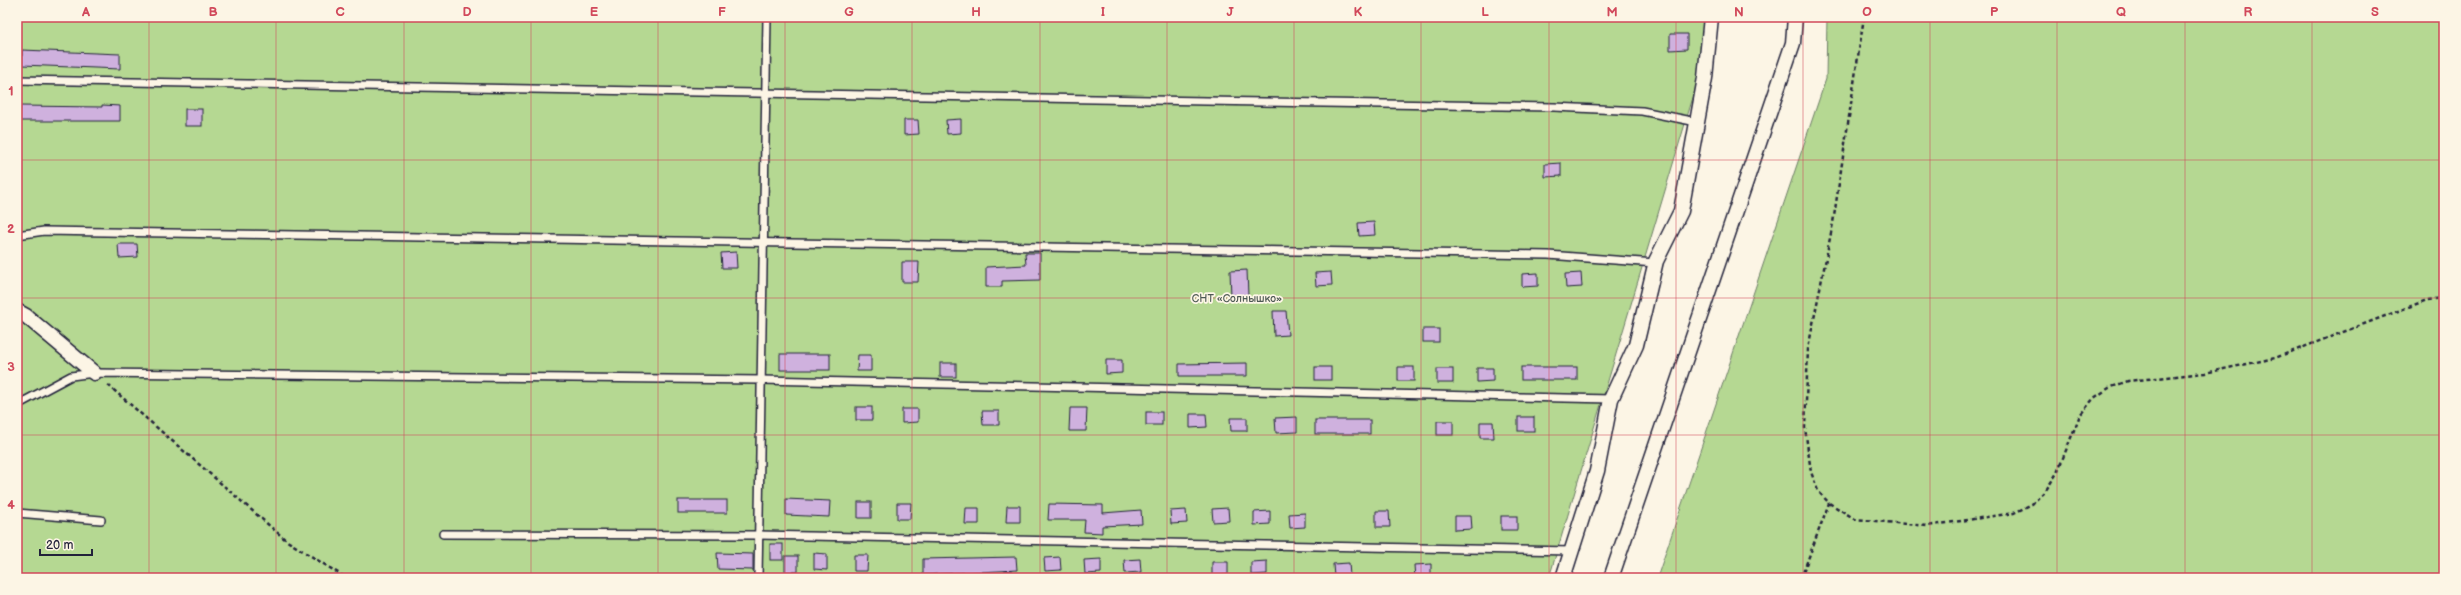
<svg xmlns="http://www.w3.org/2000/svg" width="2461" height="595" font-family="'Balsamiq Sans',sans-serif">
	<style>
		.green { fill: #b5d892; stroke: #6c7d66 }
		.building { fill: #cfb1de; stroke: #22223b }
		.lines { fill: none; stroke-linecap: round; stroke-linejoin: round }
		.lane-casing { stroke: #22223b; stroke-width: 10 }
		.street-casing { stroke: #22223b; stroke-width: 17 }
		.path { stroke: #22223b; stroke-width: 2.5; stroke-dasharray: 4 3; stroke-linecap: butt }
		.lane { stroke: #fcf5e5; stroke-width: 7 }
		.street { stroke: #fcf5e5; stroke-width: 14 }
		.grid { fill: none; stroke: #d1495b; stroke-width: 1; stroke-opacity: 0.55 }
		.labels { text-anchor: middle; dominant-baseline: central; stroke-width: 3.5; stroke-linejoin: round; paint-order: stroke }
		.park-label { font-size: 11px; fill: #4e5955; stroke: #fcf5e5 }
		.neatline { fill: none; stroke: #d1495b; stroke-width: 1.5 }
		.grid-label { font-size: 13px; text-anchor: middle; font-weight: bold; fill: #d1495b }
	</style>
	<rect width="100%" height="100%" fill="#fcf5e5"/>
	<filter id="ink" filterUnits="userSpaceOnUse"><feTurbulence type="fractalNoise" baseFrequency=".025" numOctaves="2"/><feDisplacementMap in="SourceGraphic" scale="8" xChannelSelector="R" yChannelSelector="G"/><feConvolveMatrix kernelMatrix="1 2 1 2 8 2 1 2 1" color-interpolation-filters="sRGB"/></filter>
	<g filter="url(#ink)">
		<g class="green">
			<polygon points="17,17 1717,17 1549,578 17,578"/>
			<polygon points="1827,17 2444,17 2444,578 1657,578 1826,79"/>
		</g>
		<g class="building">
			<polygon points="1670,34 1687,34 1687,49 1670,50"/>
			<polygon points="22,50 120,54 120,69 22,65"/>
			<polygon points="102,105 120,106 120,121 19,121 20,106 102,107"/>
			<rect x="185" y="109" width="17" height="17"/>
			<polygon points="961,119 961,133 947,134 946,120"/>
			<polygon points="904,120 918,120 919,134 904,135"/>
			<polygon points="1561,163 1561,176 1545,177 1545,164"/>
			<polygon points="1374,222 1375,235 1359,236 1358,223"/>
			<polygon points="118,244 137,244 138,257 119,258"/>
			<polygon points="736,252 737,268 722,268 721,253"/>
			<polygon points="1025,253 1040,253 1040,280 1002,281 1002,287 986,287 986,267 1026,265"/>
			<polygon points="902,262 919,262 918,282 902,282"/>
			<polygon points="1247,270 1248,296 1231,297 1230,271"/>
			<polygon points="1331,272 1332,285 1316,286 1315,273"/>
			<polygon points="1538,273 1538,286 1522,287 1522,274"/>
			<polygon points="1581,273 1582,287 1566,288 1565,274"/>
			<polygon points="1273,311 1286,311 1288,335 1274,336"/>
			<rect x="1423" y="329" width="16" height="13"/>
			<rect x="780" y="354" width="50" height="16"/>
			<polygon points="858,355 871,355 871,371 857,371"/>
			<polygon points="1106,360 1122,360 1122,373 1106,374"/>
			<rect x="940" y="363" width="16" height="14"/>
			<polygon points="1247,363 1247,376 1179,376 1179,364"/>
			<rect x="1315" y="367" width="16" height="13"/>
			<rect x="1398" y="367" width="16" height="14"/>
			<rect x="1521" y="367" width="56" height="13"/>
			<polygon points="1477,368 1493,368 1493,381 1477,382"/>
			<rect x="1437" y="369" width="16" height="14"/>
			<rect x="856" y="407" width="16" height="13"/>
			<polygon points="1070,408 1087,408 1086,431 1069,431"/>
			<polygon points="902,409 918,409 918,422 902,423"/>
			<polygon points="982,411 999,411 999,425 983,425"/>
			<rect x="1146" y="412" width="16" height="13"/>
			<polygon points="1190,414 1206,414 1207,427 1190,428"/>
			<polygon points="1297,417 1297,432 1276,433 1275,418"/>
			<rect x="1518" y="417" width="16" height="14"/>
			<polygon points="1230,418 1247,418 1247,431 1231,431"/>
			<rect x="1315" y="420" width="55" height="14"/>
			<rect x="1437" y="421" width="16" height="14"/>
			<polygon points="1480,422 1493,422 1494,438 1480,438"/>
			<polygon points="786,499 830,501 829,517 786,515"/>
			<rect x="678" y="500" width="49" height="13"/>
			<rect x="858" y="502" width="13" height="16"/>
			<polygon points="897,503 911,503 910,519 897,519"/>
			<polygon points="1049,504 1103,505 1103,513 1141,510 1142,524 1102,526 1102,533 1084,532 1085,520 1048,520"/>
			<polygon points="1007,506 1020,506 1020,522 1006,522"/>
			<polygon points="966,508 979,508 979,524 965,524"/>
			<polygon points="1228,508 1229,521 1213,522 1212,509"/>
			<polygon points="1186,510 1187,523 1171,524 1170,511"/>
			<polygon points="1270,511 1270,524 1254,525 1254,512"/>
			<polygon points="1376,511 1389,511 1390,527 1376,527"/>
			<polygon points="1305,513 1305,527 1290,528 1289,514"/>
			<polygon points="1455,516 1471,516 1472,529 1455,530"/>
			<rect x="1501" y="516" width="16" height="14"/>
			<rect x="770" y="544" width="13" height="16"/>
			<polygon points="717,553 753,554 753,570 718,569"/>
			<polygon points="814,553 827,554 827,570 814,569"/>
			<polygon points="854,555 868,555 867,571 854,571"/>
			<rect x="785" y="556" width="13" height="16"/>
			<polygon points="1016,557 1017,570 923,575 923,559"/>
			<polygon points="1060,557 1061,570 1045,571 1044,558"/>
			<polygon points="1101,559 1101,573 1085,574 1084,560"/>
			<polygon points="1140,559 1141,572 1125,573 1124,560"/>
			<polygon points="1267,561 1267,574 1251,575 1251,562"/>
			<polygon points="1212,562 1228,562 1228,575 1212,576"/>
			<polygon points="1349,563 1350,576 1334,577 1333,564"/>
			<polygon points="1431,564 1431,578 1415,578 1414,565"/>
		</g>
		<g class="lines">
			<defs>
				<g id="lane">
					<polyline points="17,80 1554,107 1642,111 1697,122"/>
					<polyline points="17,235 44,231 1548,255 1655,263"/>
					<polyline points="17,405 71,376 94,373 761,380 1611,399"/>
					<polyline points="17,513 101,520"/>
					<polyline points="443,534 758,535 1572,551"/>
					<polyline points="758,578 767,17"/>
				</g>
				<g id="street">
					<polyline points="17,311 26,316 94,373"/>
					<polyline points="1563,578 1597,471 1611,399 1636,345 1656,261 1681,211 1705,78 1711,17"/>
					<polyline points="1611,578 1793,43 1795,17"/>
				</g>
			</defs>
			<use href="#lane" class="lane-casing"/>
			<use href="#street" class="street-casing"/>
			<g class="path">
				<polyline points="1864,17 1833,223 1808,349 1805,428 1811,472 1818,491 1829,503 1855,519 1927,526 2014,513 2032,504 2046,490 2057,473 2080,415 2094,398 2109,388 2128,381 2205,373 2275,358 2427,300 2444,298"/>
				<polyline points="108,385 287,541 346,578"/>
				<polyline points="1801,578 1829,503"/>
			</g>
			<use href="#lane" class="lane"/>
			<use href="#street" class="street"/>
		</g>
	</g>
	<path class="grid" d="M149 17V578M276 17V578M404 17V578M531 17V578M658 17V578M785 17V578M912 17V578M1040 17V578M1167 17V578M1294 17V578M1421 17V578M1549 17V578M1676 17V578M1803 17V578M1930 17V578M2057 17V578M2185 17V578M2312 17V578M17 160H2444M17 298H2444M17 435H2444"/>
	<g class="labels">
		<g class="park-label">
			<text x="1237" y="298">СНТ «Солнышко»</text>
		</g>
	</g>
	<rect width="2461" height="595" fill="none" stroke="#fcf5e5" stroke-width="44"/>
	<path d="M40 549v6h52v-6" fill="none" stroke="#22223b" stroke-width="2"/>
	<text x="46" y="549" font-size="12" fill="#22223b" stroke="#fcf5e5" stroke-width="3" paint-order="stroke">20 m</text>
	<rect x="22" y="22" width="2417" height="551" class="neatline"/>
	<g class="grid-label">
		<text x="86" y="16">A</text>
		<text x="213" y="16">B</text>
		<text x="340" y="16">C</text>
		<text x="467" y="16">D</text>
		<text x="594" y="16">E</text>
		<text x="722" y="16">F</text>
		<text x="849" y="16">G</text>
		<text x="976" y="16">H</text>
		<text x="1103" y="16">I</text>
		<text x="1230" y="16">J</text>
		<text x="1358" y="16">K</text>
		<text x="1485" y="16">L</text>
		<text x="1612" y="16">M</text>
		<text x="1739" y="16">N</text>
		<text x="1867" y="16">O</text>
		<text x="1994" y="16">P</text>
		<text x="2121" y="16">Q</text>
		<text x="2248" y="16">R</text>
		<text x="2375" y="16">S</text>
		<text x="11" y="95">1</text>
		<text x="11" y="233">2</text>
		<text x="11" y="371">3</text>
		<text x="11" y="509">4</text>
	</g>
</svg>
